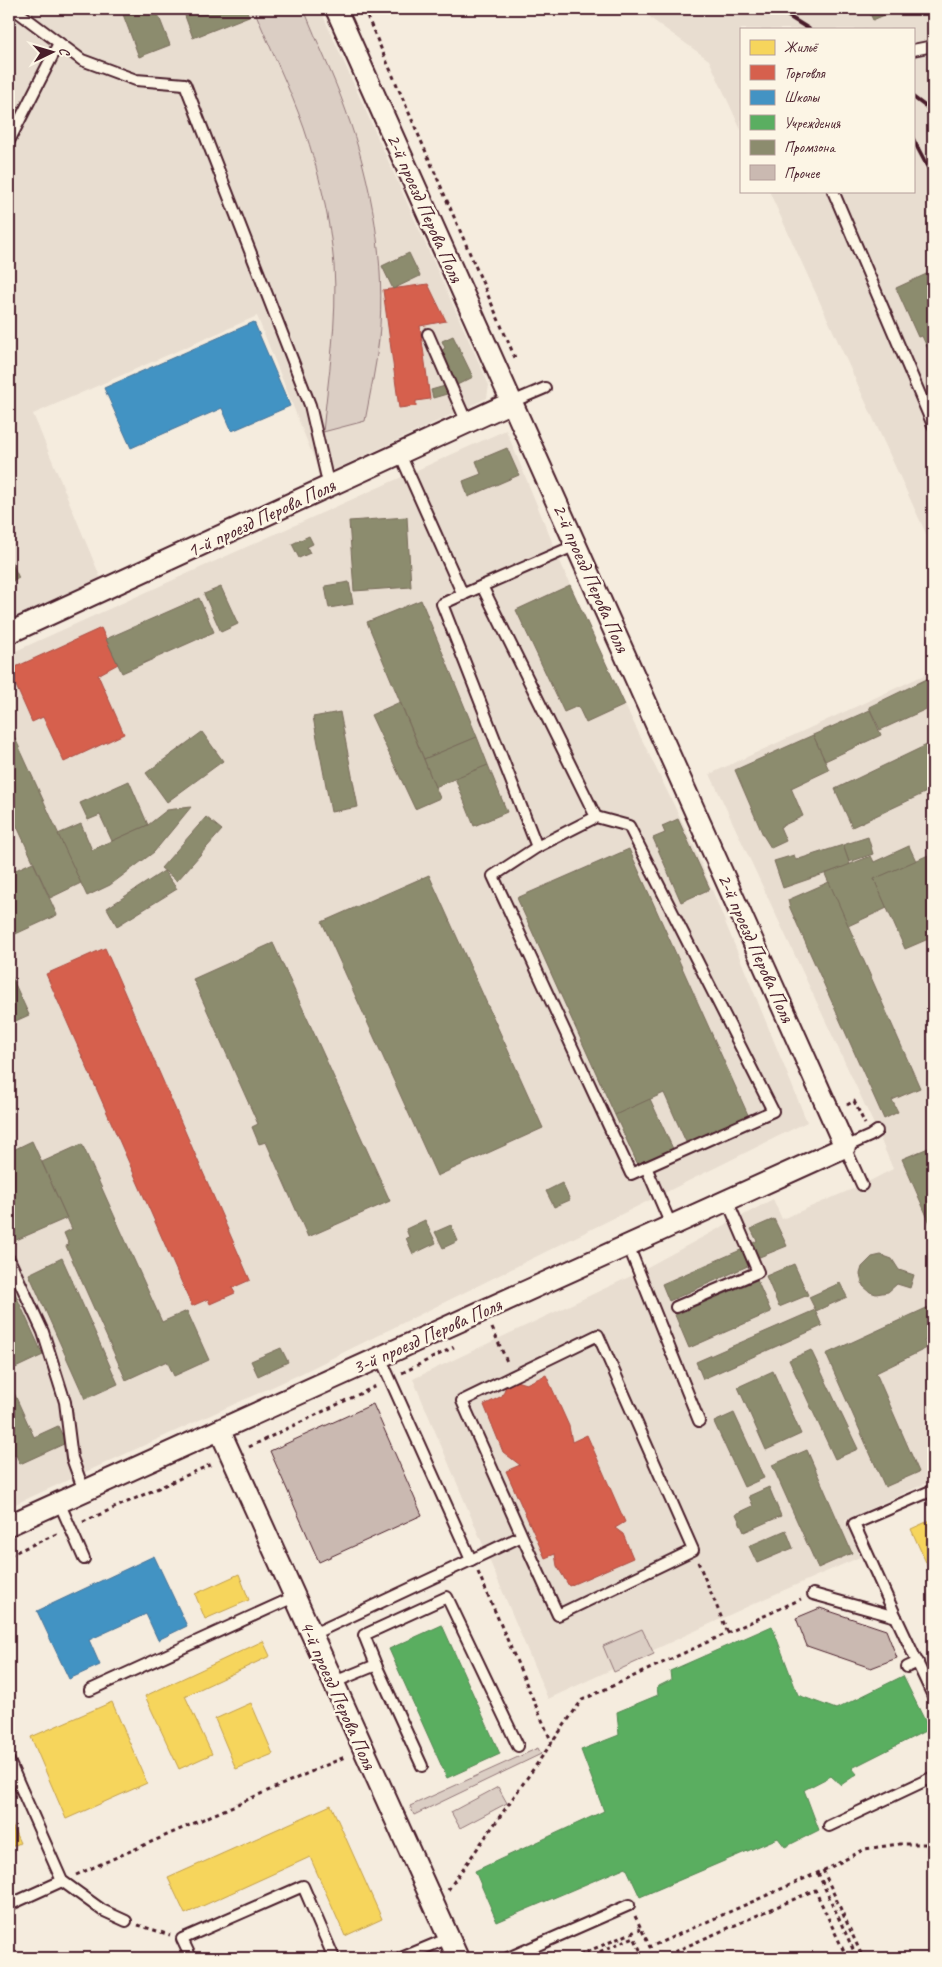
<svg xmlns="http://www.w3.org/2000/svg" width="942" height="1967" font-family="Caveat,sans-serif">
	<style>
		.built { fill: #e8ddd0 }
		.green { fill: #dbcec4; stroke: #927678 }
		.homes { fill: #f6d55c; stroke: #c29e4d }
		.shops { fill: #d6604d; stroke: #ac4c43 }
		.schools { fill: #4393c3; stroke: #457095 }
		.public { fill: #5aae61; stroke: #558351 }
		.industry { fill: #8c8c6e; stroke: #786b5a }
		.building { fill: #cab9b1; stroke: #4a1f2b }
		.lines { fill: none; stroke-linecap: round; stroke-linejoin: round }
		.lane-casing { stroke: #4a1f2b; stroke-width: 14 }
		.street-casing { stroke: #4a1f2b; stroke-width: 24 }
		.path { stroke: #4a1f2b; stroke-width: 3; stroke-dasharray: 4 4; stroke-linecap: butt }
		.lane { stroke: #fcf5e5; stroke-width: 10 }
		.street { stroke: #fcf5e5; stroke-width: 20 }
		.rail { stroke: #4a1f2b; stroke-width: 4 }
		.labels { text-anchor: middle; dominant-baseline: central; stroke-width: 5; stroke-linejoin: round; paint-order: stroke }
		.street-label { font-size: 20px; fill: #4a1f2b; stroke: #fcf5e5 }
	</style>
	<rect width="100%" height="100%" fill="#f5ecde"/>
	<filter id="ink" filterUnits="userSpaceOnUse"><feTurbulence type="fractalNoise" baseFrequency=".02" numOctaves="2"/><feDisplacementMap in="SourceGraphic" scale="10" xChannelSelector="R" yChannelSelector="G"/><feConvolveMatrix kernelMatrix="1 2 1 2 8 2 1 2 1" color-interpolation-filters="sRGB"/></filter>
	<g filter="url(#ink)">
		<g class="built">
			<polygon points="9,9 320,9 489,385 487,398 321,476 257,316 33,414 101,579 9,620"/>
			<polygon points="643,9 933,9 933,549 769,191 913,191 913,29 741,29 741,130 709,60 653,20"/>
			<polygon points="506,430 570,585 625,705 694,846 807,1122 296,1376 9,1507 9,654"/>
			<polygon points="933,671 933,1480 845,1520 860,1557 766,1598 548,1699 413,1379 629,1277 773,1199 782,1219 862,1185 893,1169 877,1131 710,774"/>
		</g>
		<g class="green">
			<path d="M254 9H304C317 43 334 76 346 111 372 182 386 263 379 339 376 367 370 394 365 421L323 432C328 377 338 321 334 265 330 219 319 172 304 128 290 88 270 49 254 9Z"/>
			<polygon points="642,1629 654,1654 614,1672 603,1646"/>
			<polygon points="538,1748 541,1754 414,1815 410,1806"/>
			<polygon points="498,1787 507,1803 460,1828 451,1812"/>
		</g>
		<g class="homes">
			<polygon points="933,1519 933,1578 911,1529"/>
			<polygon points="239,1574 249,1600 205,1619 195,1594"/>
			<polygon points="263,1641 270,1656 185,1696 212,1754 179,1769 145,1696"/>
			<polygon points="112,1702 147,1783 66,1819 31,1737"/>
			<polygon points="251,1703 273,1754 236,1769 215,1719"/>
			<polygon points="331,1805 382,1919 345,1936 310,1857 185,1914 168,1878"/>
			<polygon points="9,1819 20,1843 9,1848"/>
		</g>
		<g class="shops">
			<polygon points="428,284 446,321 420,326 430,399 416,401 416,406 399,408 383,290"/>
			<polygon points="101,628 118,664 98,675 124,734 64,762 43,717 32,722 9,670"/>
			<polygon points="105,948 250,1280 232,1288 235,1293 210,1304 208,1299 192,1306 46,974"/>
			<polygon points="546,1375 569,1426 572,1442 587,1435 625,1522 615,1528 623,1534 633,1558 569,1586 557,1566 555,1554 545,1558 506,1471 520,1465 503,1452 484,1405 502,1396 509,1379 526,1384"/>
		</g>
		<g class="schools">
			<polygon points="254,322 290,406 232,431 222,408 131,448 104,388"/>
			<polygon points="154,1556 187,1626 158,1640 146,1614 89,1640 100,1665 69,1679 37,1611"/>
		</g>
		<g class="public">
			<polygon points="442,1625 500,1754 447,1778 389,1649"/>
			<polygon points="772,1626 798,1695 836,1709 903,1676 929,1729 852,1768 857,1774 841,1785 831,1776 804,1790 819,1830 785,1847 778,1838 640,1897 626,1867 497,1922 475,1871 604,1811 581,1750 619,1735 617,1712 658,1695 657,1687 671,1680 670,1671"/>
		</g>
		<g class="industry">
			<polygon points="121,9 156,9 170,45 139,57"/>
			<polygon points="203,9 246,9 249,16 193,38 185,16"/>
			<polygon points="868,9 898,9 873,20"/>
			<polygon points="409,253 420,276 393,289 382,266"/>
			<polygon points="933,271 933,360 922,336 918,337 896,288"/>
			<polygon points="453,336 473,377 457,385 441,351 445,348 442,341"/>
			<polygon points="445,386 447,394 433,398 431,390"/>
			<polygon points="507,448 519,475 468,497 463,481 481,474 476,461"/>
			<polygon points="407,517 411,587 354,591 349,521"/>
			<polygon points="309,536 313,544 307,547 310,553 299,558 292,544"/>
			<polygon points="9,557 19,578 9,583"/>
			<polygon points="349,582 353,604 329,608 325,586"/>
			<polygon points="570,585 625,705 586,723 578,706 564,712 516,610"/>
			<polygon points="221,587 238,624 221,632 204,594"/>
			<polygon points="199,598 214,632 122,673 106,639"/>
			<polygon points="421,600 477,737 424,759 367,622"/>
			<polygon points="933,676 933,706 880,730 869,707"/>
			<polygon points="400,702 440,798 415,809 371,715"/>
			<polygon points="870,710 881,735 825,761 813,735"/>
			<polygon points="340,712 358,807 331,812 313,717"/>
			<polygon points="9,725 81,883 50,898 9,809"/>
			<polygon points="202,732 223,761 167,802 146,773"/>
			<polygon points="813,735 829,770 791,788 803,816 780,827 786,841 771,848 763,835 735,770"/>
			<polygon points="477,737 488,765 435,787 424,759"/>
			<polygon points="933,742 933,789 852,827 835,789"/>
			<polygon points="488,765 507,812 474,826 455,778"/>
			<polygon points="129,781 148,825 112,841 100,815 88,820 80,803"/>
			<polygon points="191,807 154,852 110,885 87,896 58,834 81,824 92,850 148,825 167,810"/>
			<polygon points="206,817 222,830 177,881 161,868"/>
			<polygon points="678,819 710,889 681,902 653,838 665,833 662,826"/>
			<polygon points="868,837 873,854 849,862 843,845"/>
			<polygon points="843,845 850,865 783,888 774,861 794,855 796,860"/>
			<polygon points="909,846 916,861 874,879 887,908 848,926 825,874 871,856 874,862"/>
			<polygon points="629,849 749,1117 686,1142 664,1093 615,1115 517,898"/>
			<polygon points="933,853 933,937 905,949 874,879"/>
			<polygon points="33,862 57,915 9,937 9,873"/>
			<polygon points="164,871 177,889 117,926 107,908"/>
			<polygon points="429,875 543,1128 437,1176 322,922"/>
			<polygon points="829,882 920,1088 892,1100 898,1112 884,1119 790,908 788,900"/>
			<polygon points="273,943 390,1201 308,1237 266,1142 259,1144 252,1127 258,1124 193,979"/>
			<polygon points="9,971 29,1015 9,1024"/>
			<polygon points="650,1099 674,1151 639,1167 615,1115"/>
			<polygon points="32,1141 67,1218 14,1241 9,1228 9,1152"/>
			<polygon points="82,1144 162,1322 187,1311 209,1360 174,1376 167,1361 126,1380 66,1246 69,1245 64,1233 72,1229 42,1162"/>
			<polygon points="933,1146 933,1230 902,1159"/>
			<polygon points="562,1183 570,1200 554,1207 546,1191"/>
			<polygon points="774,1219 787,1246 757,1258 751,1244 757,1241 751,1229"/>
			<polygon points="425,1220 436,1243 413,1254 406,1238 409,1237 406,1229"/>
			<polygon points="451,1225 458,1241 443,1248 435,1232"/>
			<polygon points="743,1249 750,1265 669,1301 662,1284"/>
			<polygon points="881,1255 892,1259 899,1270 914,1275 910,1288 897,1284 888,1292 876,1294 870,1292 863,1286 860,1274 862,1267 872,1257"/>
			<polygon points="62,1258 118,1384 85,1399 29,1274"/>
			<polygon points="794,1264 808,1295 779,1307 766,1276"/>
			<polygon points="9,1280 43,1355 9,1371"/>
			<polygon points="757,1280 771,1312 689,1348 675,1315"/>
			<polygon points="840,1283 847,1297 816,1311 809,1297"/>
			<polygon points="933,1305 933,1337 924,1341 927,1348 876,1373 919,1472 885,1487 826,1354"/>
			<polygon points="815,1310 822,1326 703,1379 696,1362"/>
			<polygon points="281,1348 288,1362 258,1376 251,1361"/>
			<polygon points="811,1350 858,1449 835,1459 789,1360"/>
			<polygon points="773,1371 801,1434 766,1450 738,1387"/>
			<polygon points="9,1382 34,1437 58,1426 66,1443 20,1464 16,1455 13,1456 9,1448"/>
			<polygon points="734,1413 764,1478 744,1487 714,1422"/>
			<polygon points="807,1450 852,1553 818,1568 772,1465"/>
			<polygon points="769,1487 781,1516 744,1532 736,1514 753,1506 749,1496"/>
			<polygon points="786,1530 793,1548 757,1563 749,1546"/>
		</g>
		<g class="building">
			<polygon points="373,1404 422,1515 319,1562 270,1451"/>
			<polygon points="820,1608 886,1630 897,1658 871,1668 807,1646 796,1618"/>
		</g>
		<g class="lines">
			<defs>
				<g id="lane">
					<polyline points="14,9 82,60 136,80 185,84 310,405 329,487"/>
					<polyline points="913,50 933,46"/>
					<polyline points="9,141 59,43"/>
					<polyline points="833,191 933,425"/>
					<polyline points="428,334 467,423"/>
					<polyline points="512,402 545,388"/>
					<polyline points="400,454 463,595"/>
					<polyline points="482,586 442,604 537,847 596,817 482,586 576,545"/>
					<polyline points="537,847 493,876 631,1174 773,1111 629,826 596,817"/>
					<polyline points="646,1167 671,1225"/>
					<polyline points="862,1185 845,1147 870,1136 877,1131"/>
					<polyline points="628,1245 699,1421"/>
					<polyline points="9,1259 43,1332 65,1402 72,1458 84,1491"/>
					<polyline points="676,1307 758,1272 727,1200"/>
					<polyline points="59,1502 84,1559"/>
					<polyline points="471,1560 522,1536 558,1615 693,1550 598,1335 462,1401 522,1536"/>
					<polyline points="813,1594 896,1617 933,1696"/>
					<polyline points="896,1617 854,1524 933,1490"/>
					<polyline points="311,1635 471,1560 380,1357"/>
					<polyline points="376,1665 364,1635 447,1597 518,1746"/>
					<polyline points="907,1667 918,1662"/>
					<polyline points="332,1683 376,1665 422,1766"/>
					<polyline points="90,1690 294,1597"/>
					<polyline points="9,1761 62,1881 102,1910 126,1921"/>
					<polyline points="829,1826 933,1777"/>
					<polyline points="9,1905 62,1881"/>
					<polyline points="191,1958 182,1939 303,1886 334,1958"/>
					<polyline points="401,1958 449,1938"/>
					<polyline points="508,1958 629,1905"/>
				</g>
				<g id="street">
					<polyline points="9,633 512,402"/>
					<polyline points="220,1431 458,1958"/>
					<polyline points="9,1525 845,1147 336,9"/>
				</g>
			</defs>
			<use href="#lane" class="lane-casing"/>
			<use href="#street" class="street-casing"/>
			<g class="path">
				<polyline points="364,9 516,360"/>
				<polyline points="847,1105 854,1101 865,1124"/>
				<polyline points="492,1328 508,1364"/>
				<polyline points="402,1373 454,1347"/>
				<polyline points="249,1447 378,1385"/>
				<polyline points="83,1522 214,1463"/>
				<polyline points="9,1555 59,1533"/>
				<polyline points="698,1562 728,1633"/>
				<polyline points="478,1572 552,1743"/>
				<polyline points="823,1870 863,1958"/>
				<polyline points="818,1873 857,1958"/>
				<polyline points="76,1875 347,1756"/>
				<polyline points="448,1890 582,1700 801,1599"/>
				<polyline points="635,1916 650,1947 833,1866 865,1849 899,1844 928,1844 933,1846"/>
				<polyline points="138,1925 170,1935"/>
				<polyline points="572,1958 641,1929"/>
				<polyline points="585,1958 634,1937 644,1958"/>
				<polyline points="660,1958 815,1890 847,1958"/>
			</g>
			<use href="#lane" class="lane"/>
			<use href="#street" class="street"/>
			<g class="rail">
				<polyline points="777,9 809,29"/>
				<polyline points="913,97 933,112"/>
				<polyline points="913,139 933,177"/>
			</g>
		</g>
	</g>
	<g class="labels">
		<g class="street-label">
			<text transform="translate(425 208) rotate(66)">2-й проезд Перова Поля</text>
			<text transform="translate(261 518) rotate(-25)">1-й проезд Перова Поля</text>
			<text transform="translate(591 578) rotate(66)">2-й проезд Перова Поля</text>
			<text transform="translate(756 948) rotate(66)">2-й проезд Перова Поля</text>
			<text transform="translate(427 1336) rotate(-24)">3-й проезд Перова Поля</text>
			<text transform="translate(338 1695) rotate(66)">4-й проезд Перова Поля</text>
		</g>
	</g>
	<rect width="942" height="1967" fill="none" stroke="#fcf5e5" stroke-width="30"/>
	<rect x="15" y="15" width="912" height="1937" fill="none" stroke="#4a1f2b" stroke-width="2" filter="url(#ink)"/>
	<rect x="740" y="28" width="175" height="165" fill="#fcf5e5" stroke="#b59f9b"/>
	<rect x="750" y="40" width="25" height="15" fill="#f6d55c" stroke="#b59f9b"/>
	<text x="784" y="52" font-size="15" fill="#4a1f2b">Жильё</text>
	<rect x="750" y="65" width="25" height="15" fill="#d6604d" stroke="#b59f9b"/>
	<text x="784" y="78" font-size="15" fill="#4a1f2b">Торговля</text>
	<rect x="750" y="90" width="25" height="15" fill="#4393c3" stroke="#b59f9b"/>
	<text x="784" y="102" font-size="15" fill="#4a1f2b">Школы</text>
	<rect x="750" y="115" width="25" height="15" fill="#5aae61" stroke="#b59f9b"/>
	<text x="784" y="128" font-size="15" fill="#4a1f2b">Учреждения</text>
	<rect x="750" y="140" width="25" height="15" fill="#8c8c6e" stroke="#b59f9b"/>
	<text x="784" y="152" font-size="15" fill="#4a1f2b">Промзона</text>
	<rect x="750" y="165" width="25" height="15" fill="#cab9b1" stroke="#b59f9b"/>
	<text x="784" y="178" font-size="15" fill="#4a1f2b">Прочее</text>
	<g transform="translate(52 52) rotate(85)" stroke="#fcf5e5" stroke-width="4" paint-order="stroke">
	<path d="M0-4L9 19L0 12L-9 19Z" fill="#4a1f2b"/>
	<text y="-8" font-size="14" font-weight="bold" text-anchor="middle" fill="#4a1f2b">С</text>
	</g>
</svg>
